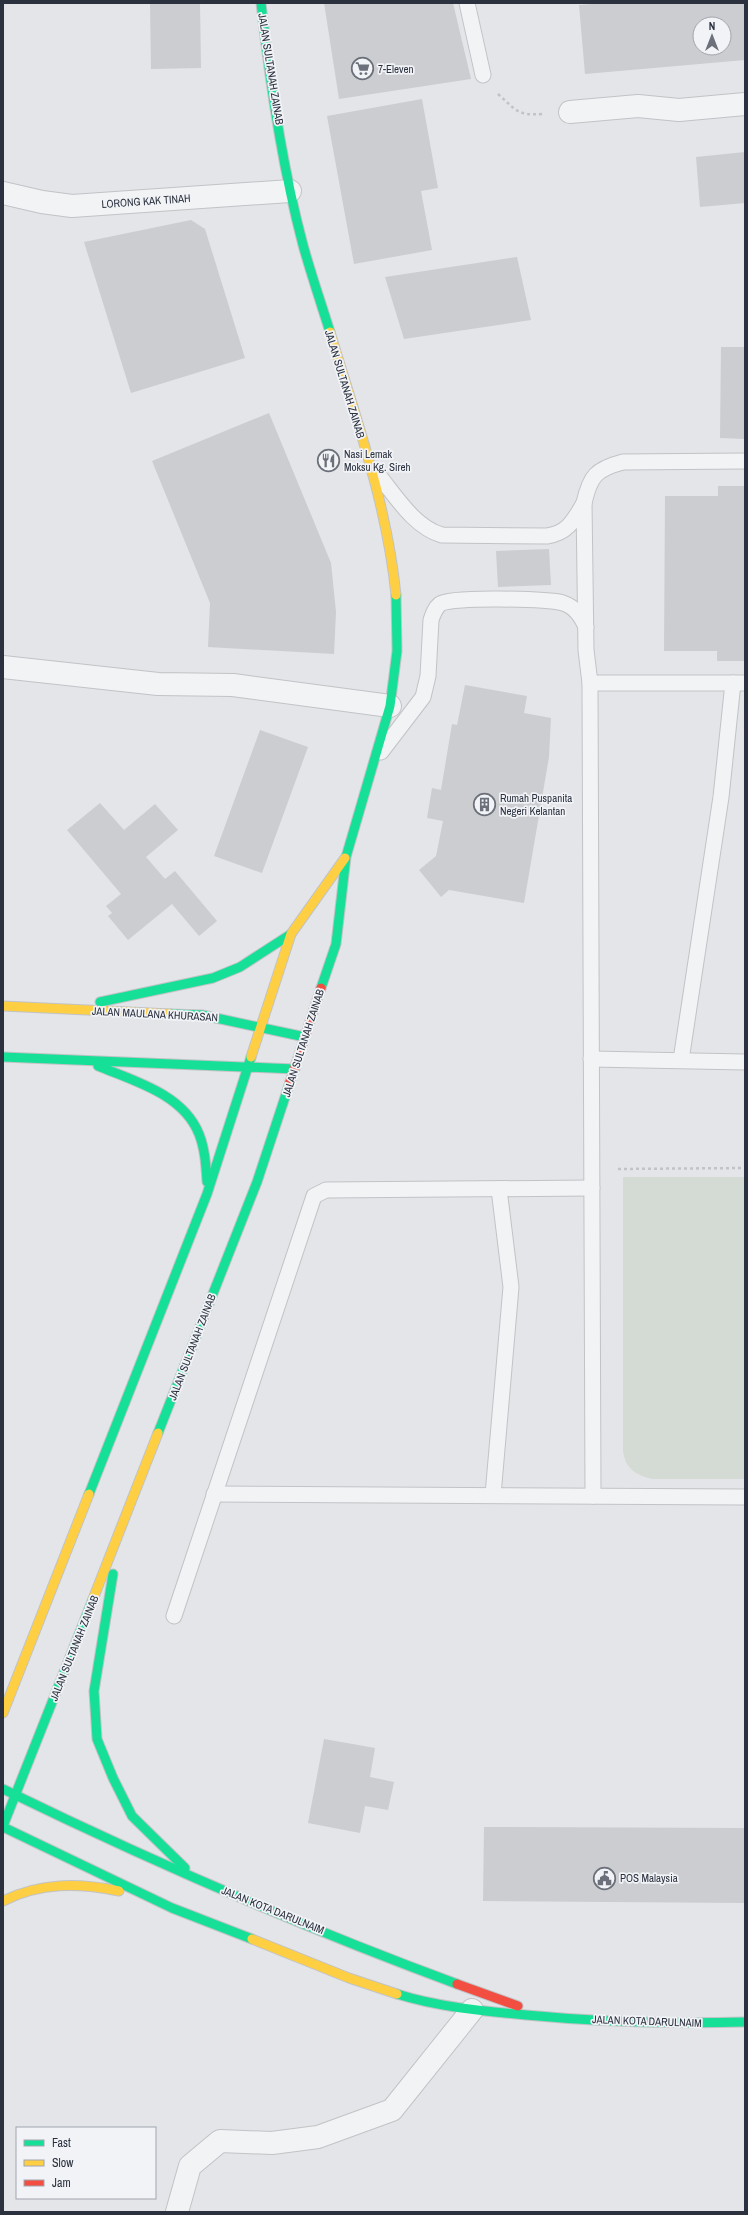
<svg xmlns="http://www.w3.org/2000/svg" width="748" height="2215" font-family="'Archivo Narrow',sans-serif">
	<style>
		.green { fill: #d3dbd4 }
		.building { fill: #cbcdd0; fill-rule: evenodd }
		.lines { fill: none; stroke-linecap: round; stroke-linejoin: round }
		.lane-casing { stroke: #c1c3c6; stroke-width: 17 }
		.street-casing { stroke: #c1c3c6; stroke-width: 24 }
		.fast-casing { stroke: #c1c3c6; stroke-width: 11 }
		.slow-casing { stroke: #c1c3c6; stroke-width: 11 }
		.jam-casing { stroke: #c1c3c6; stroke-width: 11 }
		.path { stroke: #c2c3c7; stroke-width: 2.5; stroke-dasharray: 3 3; stroke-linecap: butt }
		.lane { stroke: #f2f3f4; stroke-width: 15 }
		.street { stroke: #f2f3f4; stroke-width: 22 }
		.fast { stroke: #16e098; stroke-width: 9 }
		.slow { stroke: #ffcf43; stroke-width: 9 }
		.jam { stroke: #f24e42; stroke-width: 9 }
		.labels { text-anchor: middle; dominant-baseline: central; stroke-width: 3.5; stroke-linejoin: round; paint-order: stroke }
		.street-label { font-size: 11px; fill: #2b313f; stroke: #f1f3f6 }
		.poi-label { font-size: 11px; fill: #2b313f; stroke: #f1f3f6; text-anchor: start }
	</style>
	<rect width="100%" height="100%" fill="#e3e5e8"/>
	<path class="green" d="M623 1177H745V1479H653C635 1475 626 1469 623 1451Z"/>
	<g class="building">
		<polygon points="150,3 200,3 201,68 151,69"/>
		<polygon points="324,3 453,3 471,79 339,99"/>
		<path d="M605 3H745V60L585 74 579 5ZM700 24H724V48H700Z"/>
		<polygon points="422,99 438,188 421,191 432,250 354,264 327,116"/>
		<polygon points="745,152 745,203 700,207 696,157"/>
		<polygon points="191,220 205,229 245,358 131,393 84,242"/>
		<polygon points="517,257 531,320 404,339 385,277"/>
		<polygon points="721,347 745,347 745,439 720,438"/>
		<polygon points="269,413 331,563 336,612 334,654 208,647 210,603 152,461"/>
		<polygon points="718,486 745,486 745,661 717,661 717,651 664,651 665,496 718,496"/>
		<polygon points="549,549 551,585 498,587 496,551"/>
		<polygon points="465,685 527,696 524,713 551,718 549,757 524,903 449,890 441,897 419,870 436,856 443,821 427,818 432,788 441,790 452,724 457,725"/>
		<polygon points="260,730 308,747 262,873 214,856"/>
		<polygon points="100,803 124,830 155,804 178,830 146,857 165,879 175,871 217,921 199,936 172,904 128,940 108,916 112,913 106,906 121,894 67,830"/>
		<polygon points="324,1739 375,1748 370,1777 394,1782 388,1810 365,1806 360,1833 308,1823"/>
		<polygon points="484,1827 745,1828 745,1903 483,1901"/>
	</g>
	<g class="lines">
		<defs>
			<g id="lane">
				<polyline points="467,3 483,75"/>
				<path d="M375 471C394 493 413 527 442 535L547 536C568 533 574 520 584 503"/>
				<polyline points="590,683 745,683"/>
				<path d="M381 752 423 697 428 676 431 620C433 614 435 608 440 604 451 596 548 599 563 603 575 607 581 616 586 627"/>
				<polyline points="591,1059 745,1062"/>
				<polyline points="681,1060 721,797 733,683"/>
				<polyline points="214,1494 745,1497"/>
				<polyline points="493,1495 511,1287 499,1189"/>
				<path d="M593 1496 590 683 586 650 584 503C590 476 596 469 623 462L745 461"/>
				<polyline points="174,1616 314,1196 326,1190 592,1188"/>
			</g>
			<g id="street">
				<polyline points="570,112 638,106 679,110 745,104"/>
				<polyline points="3,193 42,202 72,206 290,191"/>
				<polyline points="3,667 158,684 233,685 390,706"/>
				<polyline points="177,2212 190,2166 220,2141 272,2143 318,2137 392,2110 472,2010"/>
			</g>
			<g id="fast">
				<path d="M261 3C270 84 282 166 303 245 311 274 321 303 330 332"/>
				<polyline points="321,988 336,944 346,857 390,706 397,651 396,595"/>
				<polyline points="100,1002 213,978 240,967 291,934"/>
				<polyline points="171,1014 202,1015 305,1037"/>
				<polyline points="3,1057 295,1069"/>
				<path d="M98 1066C134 1081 183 1094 199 1134 205 1149 206 1166 207 1182"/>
				<polyline points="158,1433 257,1182 290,1082"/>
				<polyline points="89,1494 207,1194 251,1057"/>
				<polyline points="113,1574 94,1691 97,1739 113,1778 132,1816 185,1868"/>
				<path d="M3 1789C151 1861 302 1927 457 1984"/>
				<polyline points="3,1826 93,1599"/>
				<polyline points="3,1827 172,1908 252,1939"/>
				<path d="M397 1994C438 2007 483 2011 526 2015 599 2022 672 2024 745 2022"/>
			</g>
			<g id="slow">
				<path d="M330 332C356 419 387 504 396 595"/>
				<polyline points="3,1006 171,1014"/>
				<polyline points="251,1057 291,934 345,858"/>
				<polyline points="93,1599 158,1433"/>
				<polyline points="3,1713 89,1494"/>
				<path d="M3 1901C41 1882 78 1883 119 1891"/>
				<polyline points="252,1939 349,1978 397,1994"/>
			</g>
			<g id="jam">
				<polyline points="290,1082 321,988"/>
				<polyline points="457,1984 518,2006"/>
			</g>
		</defs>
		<use href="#lane" class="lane-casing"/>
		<use href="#street" class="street-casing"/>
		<use href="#fast" class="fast-casing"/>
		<use href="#slow" class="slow-casing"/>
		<use href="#jam" class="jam-casing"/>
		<g class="path">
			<path d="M498 94C516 110 517 116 543 114"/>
			<polyline points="618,1169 745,1168"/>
		</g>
		<use href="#lane" class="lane"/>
		<use href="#street" class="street"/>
		<use href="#fast" class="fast"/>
		<use href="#slow" class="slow"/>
		<use href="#jam" class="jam"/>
	</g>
	<defs>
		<symbol id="supermarket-ring" viewBox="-11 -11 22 22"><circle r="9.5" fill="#f1f3f6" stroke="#6b707a" stroke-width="1.5"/><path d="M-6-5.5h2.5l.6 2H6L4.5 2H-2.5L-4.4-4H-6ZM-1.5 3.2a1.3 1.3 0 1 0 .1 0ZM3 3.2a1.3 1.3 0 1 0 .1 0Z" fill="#6b707a"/></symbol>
		<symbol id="restaurant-ring" viewBox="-11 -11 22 22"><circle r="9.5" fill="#f1f3f6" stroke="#6b707a" stroke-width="1.5"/><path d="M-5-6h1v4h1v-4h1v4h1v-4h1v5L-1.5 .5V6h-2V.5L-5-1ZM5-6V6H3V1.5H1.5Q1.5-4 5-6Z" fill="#6b707a"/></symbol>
		<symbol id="building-ring" viewBox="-11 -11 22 22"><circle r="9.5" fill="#f1f3f6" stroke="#6b707a" stroke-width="1.5"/><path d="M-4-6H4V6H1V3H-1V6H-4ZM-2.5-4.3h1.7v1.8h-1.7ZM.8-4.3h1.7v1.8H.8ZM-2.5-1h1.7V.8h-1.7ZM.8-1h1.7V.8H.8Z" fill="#6b707a"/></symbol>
		<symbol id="civic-ring" viewBox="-11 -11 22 22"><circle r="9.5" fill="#f1f3f6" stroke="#6b707a" stroke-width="1.5"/><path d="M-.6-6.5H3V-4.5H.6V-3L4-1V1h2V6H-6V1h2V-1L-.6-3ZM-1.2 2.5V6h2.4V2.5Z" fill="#6b707a"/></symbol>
	</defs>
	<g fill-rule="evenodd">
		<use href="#supermarket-ring" x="350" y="56" width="25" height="25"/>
		<use href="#restaurant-ring" x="316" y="448" width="25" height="25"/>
		<use href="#building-ring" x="472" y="792" width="25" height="25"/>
		<use href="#civic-ring" x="592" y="1866" width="25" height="25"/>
	</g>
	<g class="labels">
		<g class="street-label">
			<text transform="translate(271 69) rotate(81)">JALAN SULTANAH ZAINAB</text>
			<text transform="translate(146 201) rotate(-4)">LORONG KAK TINAH</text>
			<text transform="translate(345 384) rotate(73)">JALAN SULTANAH ZAINAB</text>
			<text transform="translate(155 1014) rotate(3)">JALAN MAULANA KHURASAN</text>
			<text transform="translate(303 1043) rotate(-72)">JALAN SULTANAH ZAINAB</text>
			<text transform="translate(192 1347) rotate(-69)">JALAN SULTANAH ZAINAB</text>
			<text transform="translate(74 1648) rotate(-68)">JALAN SULTANAH ZAINAB</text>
			<text transform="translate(273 1910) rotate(22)">JALAN KOTA DARULNAIM</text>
			<text transform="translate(647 2021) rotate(2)">JALAN KOTA DARULNAIM</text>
		</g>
		<g class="poi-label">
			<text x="378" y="69">7-Eleven</text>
			<text x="344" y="454">Nasi Lemak<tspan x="344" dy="13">Moksu Kg. Sireh</tspan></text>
			<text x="500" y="798">Rumah Puspanita<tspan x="500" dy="13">Negeri Kelantan</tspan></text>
			<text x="620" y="1878">POS Malaysia</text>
		</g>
	</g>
	<rect width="748" height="2215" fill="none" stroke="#2b313f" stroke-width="8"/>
	<rect x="16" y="2127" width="140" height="72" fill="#f1f3f6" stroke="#a2a5ad"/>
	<rect x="24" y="2140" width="20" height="6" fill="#16e098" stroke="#a2a5ad"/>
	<text x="52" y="2147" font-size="12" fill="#2b313f">Fast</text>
	<rect x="24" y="2160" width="20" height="6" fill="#ffcf43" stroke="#a2a5ad"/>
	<text x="52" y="2167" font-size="12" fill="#2b313f">Slow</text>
	<rect x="24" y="2180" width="20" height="6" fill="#f24e42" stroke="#a2a5ad"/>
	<text x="52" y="2187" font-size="12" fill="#2b313f">Jam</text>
	<g transform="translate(712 36)"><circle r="19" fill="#f1f3f6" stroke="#a2a5ad"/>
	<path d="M0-3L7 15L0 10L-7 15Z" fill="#6b707a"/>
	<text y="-6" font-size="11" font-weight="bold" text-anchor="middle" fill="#2b313f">N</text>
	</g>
</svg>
